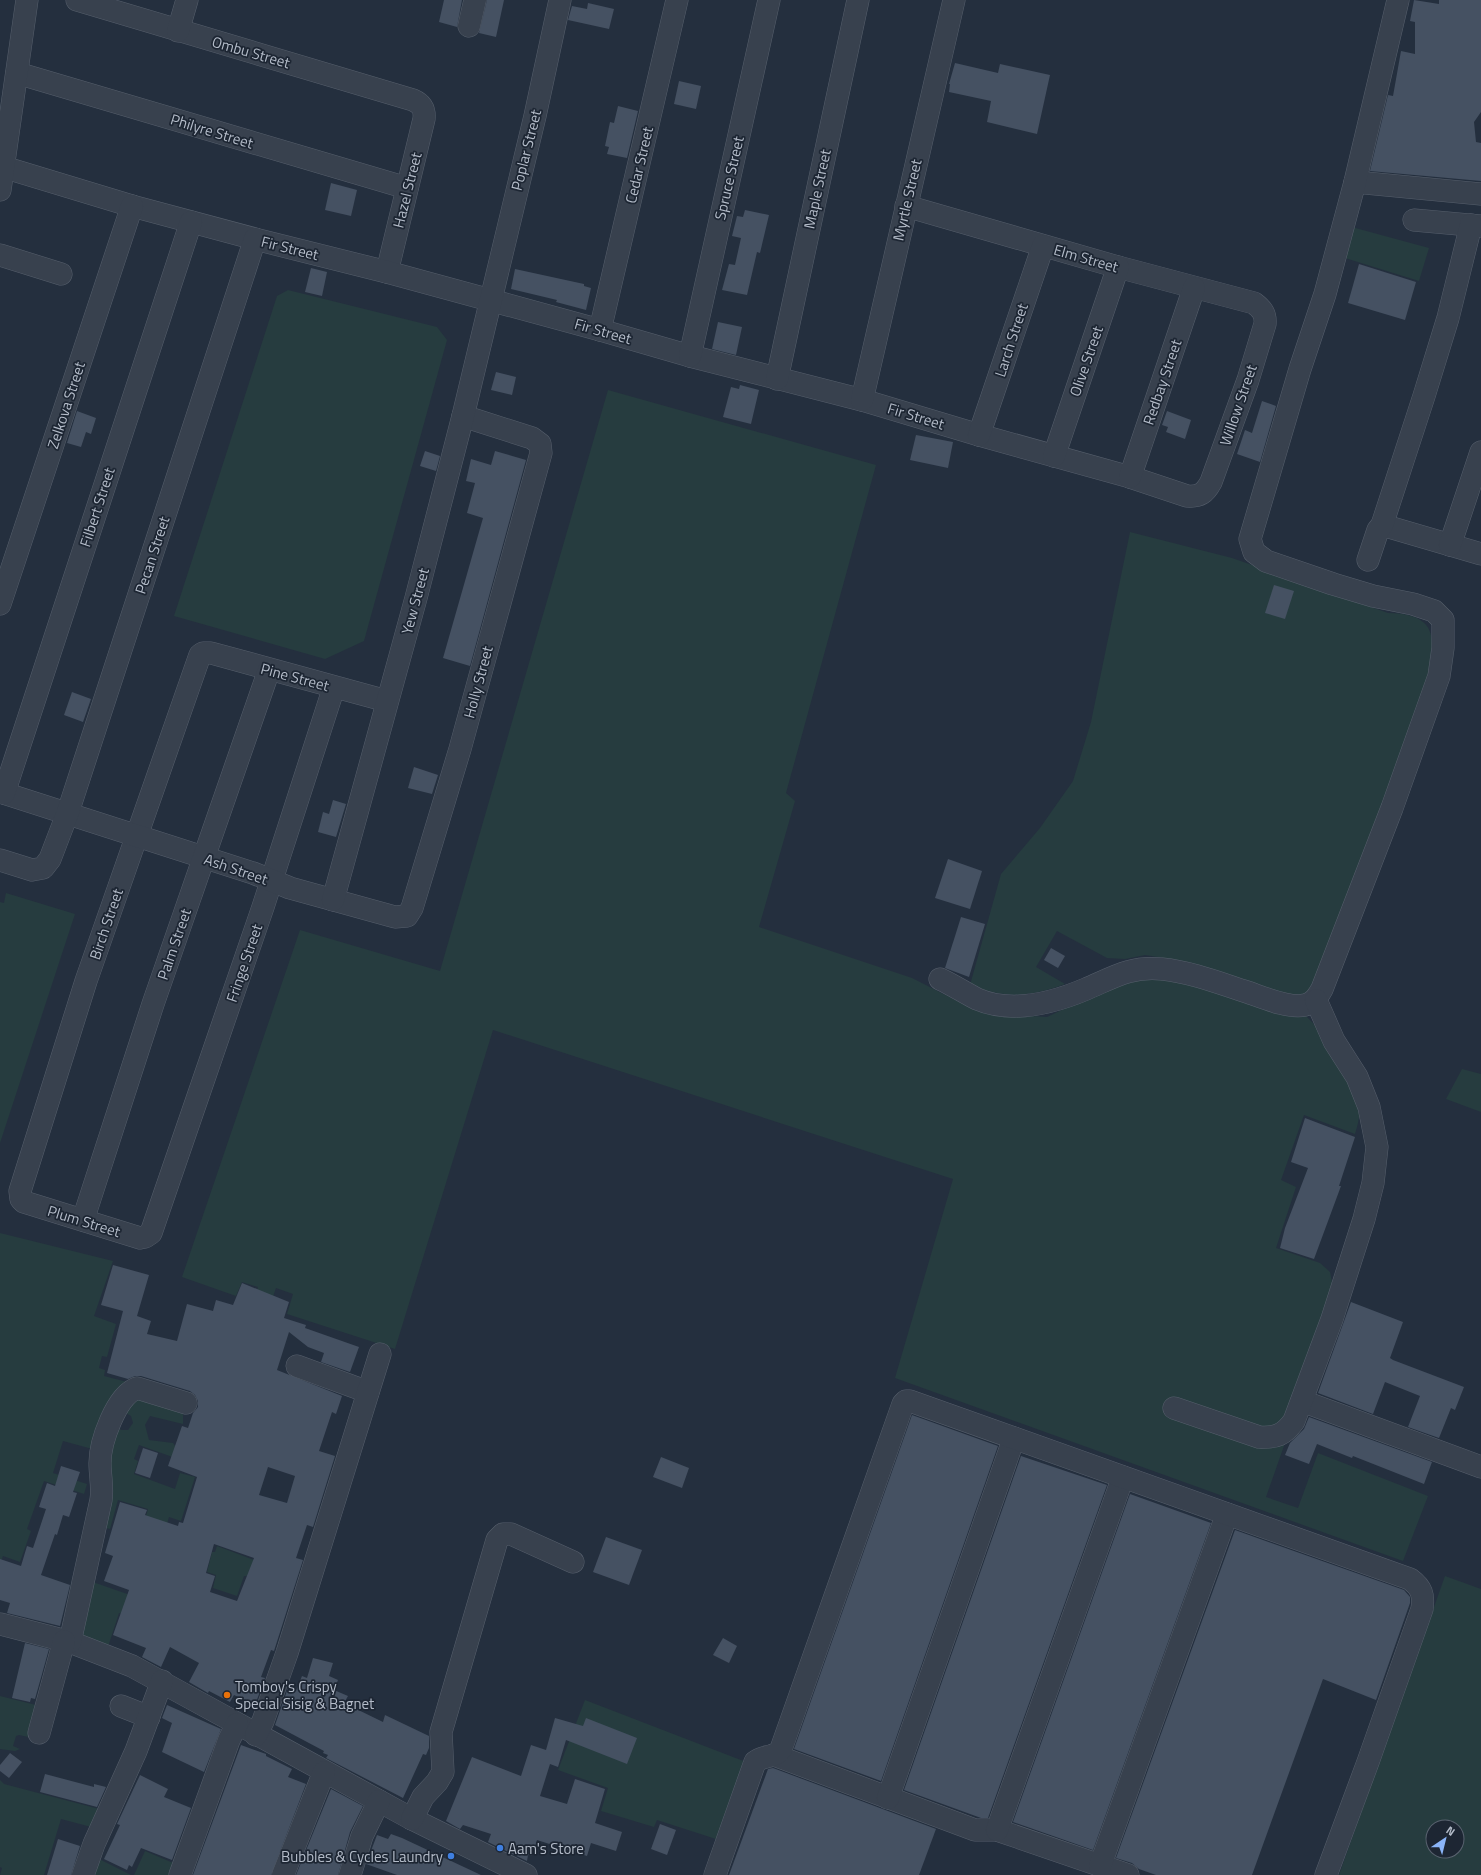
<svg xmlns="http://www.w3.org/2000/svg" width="1481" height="1875" font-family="'Titillium Web',sans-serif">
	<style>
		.green { fill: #263c3f; fill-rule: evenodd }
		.building { fill: #455162; fill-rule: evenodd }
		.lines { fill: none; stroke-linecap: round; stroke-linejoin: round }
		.minor-casing { stroke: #565f6c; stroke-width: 23 }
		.minor { stroke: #38414e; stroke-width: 22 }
		.food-dot { fill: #e8710a; stroke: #1d2633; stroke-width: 1.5 }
		.shop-dot { fill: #3f7fe0; stroke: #1d2633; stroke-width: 1.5 }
		.labels { text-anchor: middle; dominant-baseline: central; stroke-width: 3.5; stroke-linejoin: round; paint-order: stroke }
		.street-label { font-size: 15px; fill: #b4bcc9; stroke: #1d2633 }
		.poi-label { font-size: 15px; fill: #b4bcc9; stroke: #1d2633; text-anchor: start }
	</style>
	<rect width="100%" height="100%" fill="#242f3e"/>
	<g class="green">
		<polygon points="1348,226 1429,248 1419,281 1345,258"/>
		<polygon points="288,290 437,327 447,340 364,641 325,659 174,616 277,296"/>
		<path d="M608 390 876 465 786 793 795 801 759 927 912 978 977 1011 1014 1015 1047 1017 1068 1007 1101 989 1155 976 1306 1016 1313 1023C1329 1046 1355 1075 1359 1103 1361 1113 1358 1124 1355 1134L1304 1115 1281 1180 1296 1187 1276 1248 1320 1263 1330 1272 1333 1287 1285 1443 1266 1497 1298 1508 1318 1453 1428 1496 1403 1561 895 1378 953 1179 493 1030 395 1349 287 1314 293 1294 276 1288 269 1308 253 1302 258 1287 242 1282 236 1296 182 1277 300 930 440 971Z"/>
		<path d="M1130 532 1232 558 1388 613C1444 614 1433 644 1428 687L1318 988 1297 1000 1170 959 1145 955 1125 959 1107 958 1057 931 1036 967 1065 984C1030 997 1005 999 970 985L1001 874 1040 828 1073 781 1091 722Z"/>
		<polygon points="6,893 75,914 0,1143 0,902 4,903"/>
		<polygon points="1462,1069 1481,1074 1481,1112 1446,1099"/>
		<polygon points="0,1233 113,1261 94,1316 116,1324 107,1357 102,1356 99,1368 105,1370 104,1376 131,1383 96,1450 63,1441 53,1473 87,1484 84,1494 44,1481 27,1529 31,1531 20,1562 3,1556 0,1564"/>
		<polygon points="135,1396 183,1411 183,1424 150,1416 145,1425 149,1440 173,1443 175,1446 187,1447 178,1459 139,1445 134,1459 138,1461 134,1474 175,1489 180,1473 195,1477 181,1521 169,1517 165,1531 143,1527 148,1509 118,1500 110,1529 102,1527 105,1469 116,1428 122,1430 128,1430 133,1423 131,1416 126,1413"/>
		<polygon points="217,1546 254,1560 247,1576 244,1576 237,1596 213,1588 216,1575 207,1572 212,1552 215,1552"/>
		<path d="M1445 1576 1481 1589V1875H1339ZM1433 1827H1457V1851H1433Z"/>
		<polygon points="90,1581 153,1603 139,1620 119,1613 108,1647 80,1637"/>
		<polygon points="0,1696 44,1707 33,1738 19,1735 16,1736 13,1746 20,1749 15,1751 0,1749"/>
		<polygon points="585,1700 746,1762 716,1839 657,1820 654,1827 601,1811 608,1788 558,1770"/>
		<polygon points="0,1780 4,1784 103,1810 95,1828 61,1819 44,1875 0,1875 2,1868 0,1867"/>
		<polygon points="145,1851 178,1865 174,1875 134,1875"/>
		<polygon points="97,1858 131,1875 89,1875"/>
	</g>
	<g class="building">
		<polygon points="444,0 462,0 457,27 439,22"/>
		<polygon points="487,0 504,0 496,37 479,33"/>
		<polygon points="1414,0 1439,4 1439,0 1481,0 1481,112 1474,122 1476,142 1481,143 1481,181 1370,171 1388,95 1393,96 1401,51 1415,54 1415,22 1410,21"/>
		<polygon points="588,3 614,9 609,29 568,20 572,6 587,9"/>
		<polygon points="955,63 998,73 1000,64 1050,75 1037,134 987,122 991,101 949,92 950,84 949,84"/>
		<polygon points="679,81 701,86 696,109 674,104"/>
		<polygon points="618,106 638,111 627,158 607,154 609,147 605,146 610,122 614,123"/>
		<polygon points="331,183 357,190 351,216 325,210"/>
		<polygon points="745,210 769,215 760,253 757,252 747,295 722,290 729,264 735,265 741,238 732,236 737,216 743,217"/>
		<polygon points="1359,264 1416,282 1405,320 1348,303"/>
		<polygon points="311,268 327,272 322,296 305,292"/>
		<polygon points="515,269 584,284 584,286 591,288 586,310 556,302 557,300 511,289"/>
		<polygon points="718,322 742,327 736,355 712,349"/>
		<polygon points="496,372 516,377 512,395 491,390"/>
		<polygon points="740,385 759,390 751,424 723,417 731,387 739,389"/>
		<polygon points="1262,401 1276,406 1260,462 1237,454 1245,430 1252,433"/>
		<polygon points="77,411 96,418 91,434 86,432 81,447 67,443"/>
		<polygon points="1167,411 1191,420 1185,439 1166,432 1168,427 1162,425"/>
		<polygon points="916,435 953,442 948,468 910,460"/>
		<polygon points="425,451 440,456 436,471 420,466"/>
		<polygon points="495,451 526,460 470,666 443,658 483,518 467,513 475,483 466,481 471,459 491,465"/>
		<polygon points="1274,585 1294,591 1285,619 1265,613"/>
		<polygon points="72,692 91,699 83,722 64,715"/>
		<polygon points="414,767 438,775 432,794 408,788"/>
		<polygon points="333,800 346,804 336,837 318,832 323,812 329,814"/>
		<polygon points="948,859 982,871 970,909 935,898"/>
		<polygon points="961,917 985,924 969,977 945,968"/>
		<polygon points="1051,948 1065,956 1058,968 1044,960"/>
		<polygon points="1305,1118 1355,1137 1339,1186 1341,1186 1314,1259 1280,1248 1285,1228 1308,1168 1291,1162"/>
		<path d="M113 1265 149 1275 137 1316 151 1321 147 1334 177 1341 187 1304 213 1311 216 1300 233 1305 242 1283 289 1302 284 1318 306 1325 305 1328 359 1347 350 1372 321 1362 324 1353 308 1347 289 1332 277 1370 342 1396 336 1414 332 1412 319 1451 335 1456 313 1527 307 1525 296 1558 303 1560 274 1651 271 1650 261 1677 265 1678 255 1705 234 1695 230 1702 209 1691 208 1693 189 1682 199 1663 170 1647 161 1667 142 1657 146 1648 113 1635 129 1590 104 1581 113 1556 105 1553 120 1502 147 1510 145 1515 178 1526 179 1522 183 1523 197 1477 168 1466 182 1426 188 1428 193 1413 198 1407V1401L195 1395 190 1391 141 1376H135L128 1379 107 1373 123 1311 101 1305ZM268 1467 295 1476 287 1503 259 1495ZM214 1544 254 1558 237 1601 210 1592 215 1576 206 1573Z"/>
		<polygon points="1351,1302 1403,1322 1390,1358 1393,1360 1464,1387 1455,1410 1451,1408 1439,1438 1408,1427 1420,1396 1385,1382 1373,1414 1318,1393"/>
		<polygon points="912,1415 998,1446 881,1781 794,1749"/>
		<polygon points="1309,1417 1432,1462 1424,1484 1353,1456 1352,1458 1317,1444 1309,1464 1285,1455 1290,1443 1304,1429"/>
		<polygon points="143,1448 158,1453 150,1478 135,1473"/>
		<polygon points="1021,1456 1107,1485 988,1818 981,1818 904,1790"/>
		<polygon points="661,1457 689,1468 682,1488 653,1477"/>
		<polygon points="61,1466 80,1472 73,1492 77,1493 69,1517 63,1515 57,1535 55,1534 41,1575 70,1585 60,1626 7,1613 10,1603 0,1600 0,1559 21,1566 27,1546 33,1548 46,1509 39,1507 47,1483 55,1486"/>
		<polygon points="1130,1494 1211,1523 1093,1850 1013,1822"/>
		<polygon points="1235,1530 1404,1590 1410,1597 1410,1603 1376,1700 1323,1679 1252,1875 1156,1875 1139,1869 1132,1863 1116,1858"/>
		<polygon points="606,1537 642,1550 629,1585 593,1572"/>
		<polygon points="723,1638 737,1646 729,1663 713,1655"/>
		<polygon points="25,1643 49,1649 35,1699 31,1698 30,1702 12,1698"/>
		<polygon points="313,1658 333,1663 329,1676 338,1680 334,1690 348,1696 344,1703 383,1722 385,1715 429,1736 429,1748 426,1755 423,1754 403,1798 326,1758 328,1755 323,1753 324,1751 275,1725 288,1688 296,1691 302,1676 307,1678"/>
		<polygon points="167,1705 221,1729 204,1772 162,1752 172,1723 162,1718"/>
		<polygon points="555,1718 583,1726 586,1718 637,1738 627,1764 566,1740 558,1767 550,1764 540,1796 567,1804 575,1779 605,1789 595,1823 622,1832 616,1851 591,1843 587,1856 537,1840 532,1856 528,1855 527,1861 488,1842 491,1834 463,1825 460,1829 446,1821 472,1757 521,1776 531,1745 546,1750"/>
		<polygon points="241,1745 266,1754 266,1756 292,1769 288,1777 306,1784 271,1875 193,1875"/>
		<polygon points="10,1753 22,1762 9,1778 0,1771 0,1765"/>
		<polygon points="773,1768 936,1829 919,1875 729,1875 768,1769"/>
		<polygon points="45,1774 94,1787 94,1784 106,1787 97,1807 40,1792"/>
		<polygon points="140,1775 168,1789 164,1797 191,1808 172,1860 141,1848 132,1867 129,1865 127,1870 104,1859 120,1825 117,1824"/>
		<polygon points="331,1789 363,1806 350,1832 338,1875 296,1875"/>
		<polygon points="660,1824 676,1830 667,1855 651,1849"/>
		<polygon points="391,1834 402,1838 481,1875 397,1875 366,1864 377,1835 388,1839"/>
		<polygon points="58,1839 80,1846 71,1875 47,1875"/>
	</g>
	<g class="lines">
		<defs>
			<g id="minor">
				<path d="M77 0 413 100C422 104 425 109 424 119L387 272"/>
				<polyline points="469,26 475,0"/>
				<polyline points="178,31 187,0"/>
				<polyline points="17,73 407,188"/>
				<path d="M3 167 132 206 255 239 387 272 600 330 690 356 862 400 979 435 1130 477 1187 496C1200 497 1205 493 1211 482L1248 380 1265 324C1266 314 1262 309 1254 303L1118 267 906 206"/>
				<polyline points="1355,182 1481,194"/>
				<polyline points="0,190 27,0"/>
				<polyline points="1414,220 1481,226"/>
				<polyline points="0,255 61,274"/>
				<polyline points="600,330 677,0"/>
				<polyline points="690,356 769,0"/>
				<polyline points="777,379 858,0"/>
				<polyline points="862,400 954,0"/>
				<polyline points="979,435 1043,246"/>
				<polyline points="1054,456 1118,267"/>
				<polyline points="1130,477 1194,288"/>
				<polyline points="1382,525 1481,554"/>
				<polyline points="1450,545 1481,452"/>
				<polyline points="1368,560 1378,530 1382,525 1424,396 1448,318 1471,225"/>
				<polyline points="0,604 132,206"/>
				<polyline points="334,687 263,907 151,1233 145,1237 140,1238 24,1202 21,1199 20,1191 86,981 200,655 203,653 211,653 387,701"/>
				<polyline points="0,792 253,873 290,888 395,917 407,916 412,908 460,749 541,453 540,444 532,438 463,416"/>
				<polyline points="4,793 191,222"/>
				<polyline points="0,860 32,870 43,868 50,859 68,812 255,239"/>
				<polyline points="333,900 416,598 463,416 535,116 560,0"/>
				<path d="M940 979C953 985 965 993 977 999 1012 1014 1053 1003 1086 989 1114 977 1130 966 1162 969 1191 972 1219 983 1247 992 1262 997 1289 1009 1305 1005 1314 1003 1318 996 1322 989L1392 808 1439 676 1443 648V620L1434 611 1413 604 1373 596 1333 584 1266 561 1254 552 1250 539 1300 369 1325 294 1355 182 1398 0"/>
				<polyline points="83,1220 153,1004 269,670"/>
				<polyline points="297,1366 368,1392"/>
				<polyline points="1302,1401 1481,1467"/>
				<path d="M1174 1408 1259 1437C1276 1438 1284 1435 1294 1421L1332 1319 1364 1219 1373 1183 1377 1147 1369 1107 1357 1077 1334 1041 1316 1000"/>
				<polyline points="0,1624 70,1642 132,1666 412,1819 526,1875"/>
				<path d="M70 1642 101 1500C103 1488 100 1476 100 1463 100 1442 116 1396 137 1388L186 1403"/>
				<polyline points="121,1706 149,1717"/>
				<polyline points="39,1733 64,1641"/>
				<polyline points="256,1735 263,1721 287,1653 380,1354"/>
				<polyline points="774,1755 975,1830 997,1830 1128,1875"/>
				<polyline points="888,1798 1014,1438"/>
				<polyline points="412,1819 423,1797 437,1782 443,1772 441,1732 497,1540 503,1534 511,1534 573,1562"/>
				<polyline points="997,1830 1123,1477"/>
				<polyline points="1100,1866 1227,1514"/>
				<polyline points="83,1875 94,1844 136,1751 162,1681"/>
				<polyline points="180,1875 229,1740 237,1724"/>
				<polyline points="283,1875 324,1772"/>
				<polyline points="350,1875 362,1836 379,1801"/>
				<path d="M715 1875 755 1762C763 1755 776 1758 781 1749L903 1404 906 1401H910L1410 1579C1422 1588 1424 1595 1422 1609L1368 1762 1326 1875"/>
			</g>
		</defs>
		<use href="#minor" class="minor-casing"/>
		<use href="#minor" class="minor"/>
	</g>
	<circle class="food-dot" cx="227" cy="1695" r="4"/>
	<g class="shop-dot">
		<circle cx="500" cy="1848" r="4"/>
		<circle cx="451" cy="1856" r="4"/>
	</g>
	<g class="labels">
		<g class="street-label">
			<text transform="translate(251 52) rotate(16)">Ombu Street</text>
			<text transform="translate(212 131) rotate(17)">Philyre Street</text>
			<text transform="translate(526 150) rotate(-76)">Poplar Street</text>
			<text transform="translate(639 165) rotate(-77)">Cedar Street</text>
			<text transform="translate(729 178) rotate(-77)">Spruce Street</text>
			<text transform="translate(817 189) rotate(-78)">Maple Street</text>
			<text transform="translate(407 190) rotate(-76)">Hazel Street</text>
			<text transform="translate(907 200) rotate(-77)">Myrtle Street</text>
			<text transform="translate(290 248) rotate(14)">Fir Street</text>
			<text transform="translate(1086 258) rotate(16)">Elm Street</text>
			<text transform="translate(603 331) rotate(16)">Fir Street</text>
			<text transform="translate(1011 340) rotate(-72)">Larch Street</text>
			<text transform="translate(1086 361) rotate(-71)">Olive Street</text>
			<text transform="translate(1162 382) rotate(-71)">Redbay Street</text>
			<text transform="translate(66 405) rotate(-72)">Zelkova Street</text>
			<text transform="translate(1238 405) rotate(-71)">Willow Street</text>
			<text transform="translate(916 416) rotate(17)">Fir Street</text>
			<text transform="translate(97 507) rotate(-72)">Filbert Street</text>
			<text transform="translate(152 555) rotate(-72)">Pecan Street</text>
			<text transform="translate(415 601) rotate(-75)">Yew Street</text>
			<text transform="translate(295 677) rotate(15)">Pine Street</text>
			<text transform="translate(478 682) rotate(-75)">Holly Street</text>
			<text transform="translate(236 869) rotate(19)">Ash Street</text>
			<text transform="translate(106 924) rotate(-71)">Birch Street</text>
			<text transform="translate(174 944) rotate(-71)">Palm Street</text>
			<text transform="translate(244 963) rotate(-71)">Fringe Street</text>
			<text transform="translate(84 1221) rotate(17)">Plum Street</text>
		</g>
		<g class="poi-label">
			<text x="235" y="1686">Tomboy's Crispy<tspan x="235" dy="17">Special Sisig &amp; Bagnet</tspan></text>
			<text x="508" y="1848">Aam's Store</text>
			<text x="443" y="1856" text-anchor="end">Bubbles &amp; Cycles Laundry</text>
		</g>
	</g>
	<g transform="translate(1445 1839) rotate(35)"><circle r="19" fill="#1d2633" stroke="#59626f"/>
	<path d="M0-3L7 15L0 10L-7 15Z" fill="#8ab4f8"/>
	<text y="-6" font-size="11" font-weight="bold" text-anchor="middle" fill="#b4bcc9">N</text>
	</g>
</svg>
